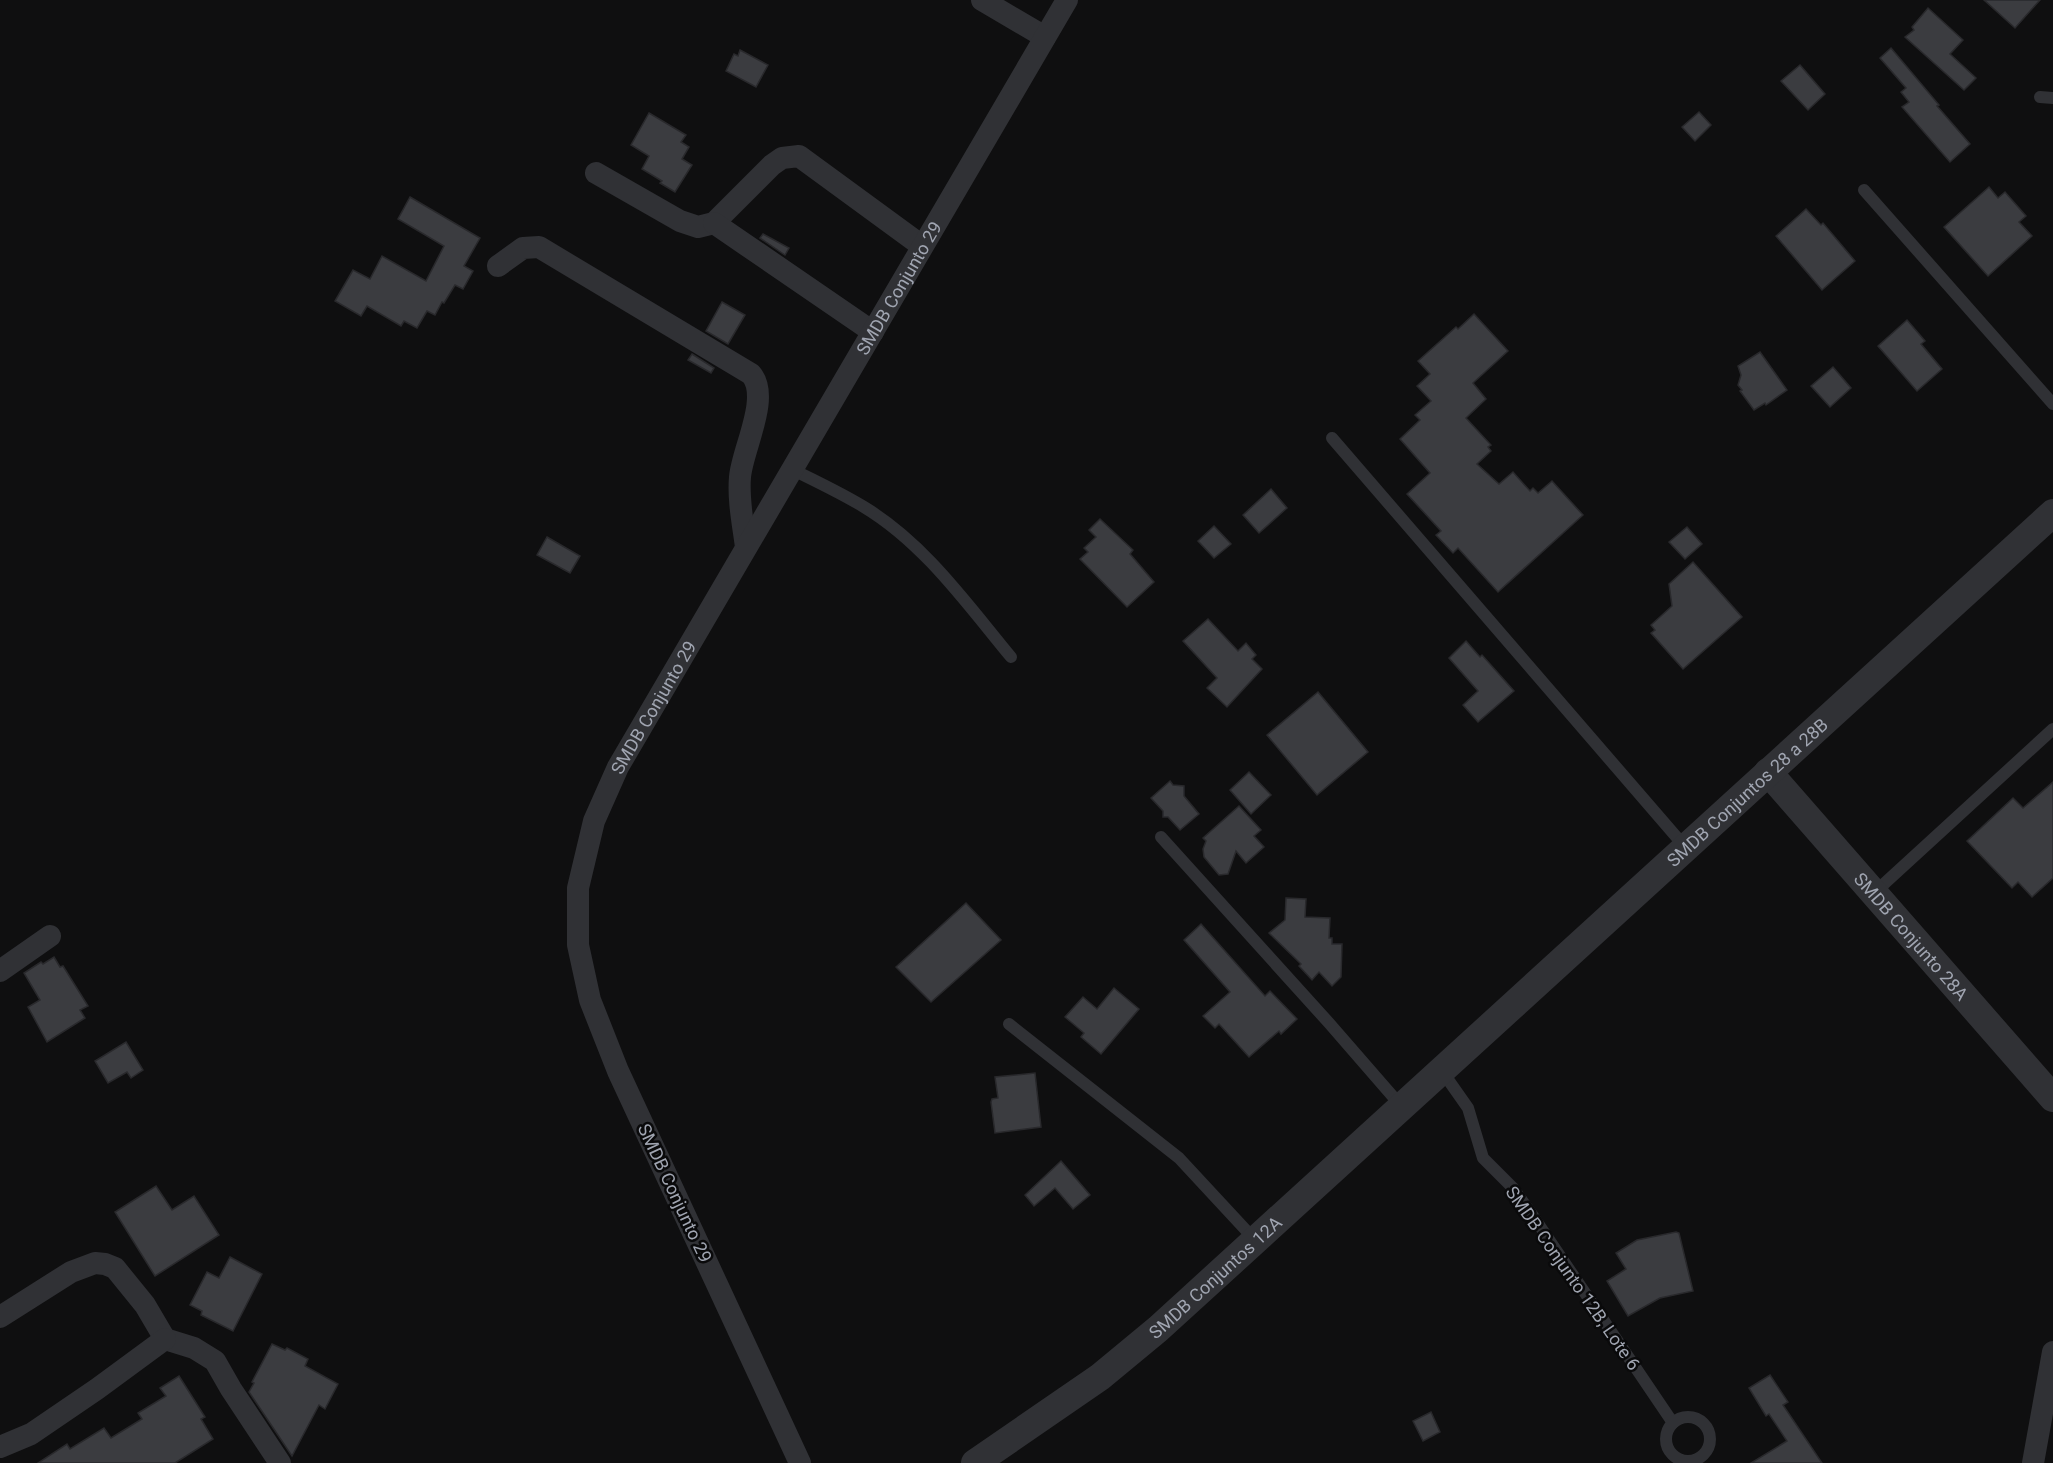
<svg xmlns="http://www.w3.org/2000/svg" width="2053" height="1463" font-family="Roboto,sans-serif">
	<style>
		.building { fill: #3b3c40; stroke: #29292c; stroke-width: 1.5 }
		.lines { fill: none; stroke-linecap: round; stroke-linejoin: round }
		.service { stroke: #303135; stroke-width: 12 }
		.minor { stroke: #303135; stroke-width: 22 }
		.tertiary { stroke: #303135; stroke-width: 28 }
		.labels { text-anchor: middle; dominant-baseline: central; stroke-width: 5; stroke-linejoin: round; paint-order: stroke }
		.street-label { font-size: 18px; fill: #a0a5b1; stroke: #0a0a0b }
	</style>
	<rect width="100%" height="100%" fill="#0f0f10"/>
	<g class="building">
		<polygon points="1984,0 2040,0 2015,28"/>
		<polygon points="1928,8 1963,40 1950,54 1976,78 1964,90 1905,37 1914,30 1912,27"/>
		<polygon points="1891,48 1939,105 1937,106 1970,144 1950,162 1902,107 1909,102 1901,92 1906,88 1880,58"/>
		<polygon points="740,50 768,65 756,87 726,71 734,54 738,56"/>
		<polygon points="1800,65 1825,94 1808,110 1781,81"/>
		<polygon points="1699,112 1711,125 1695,141 1682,127"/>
		<polygon points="649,113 686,135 681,142 689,147 682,159 692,165 675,192 660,183 662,181 642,169 649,156 631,145"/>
		<polygon points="1989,187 1998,198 2005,192 2026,216 2019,222 2032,236 1988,276 1944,227"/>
		<polygon points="410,197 480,238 464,266 473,271 463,289 455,285 444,303 442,302 435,315 427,311 417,328 404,321 401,326 367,306 361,316 335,301 353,270 370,279 382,256 426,281 444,246 398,219"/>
		<polygon points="1806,209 1821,225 1823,223 1855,261 1822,290 1776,236"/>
		<polygon points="763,234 789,248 785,255 760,238"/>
		<polygon points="722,302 745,315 728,344 706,331"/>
		<polygon points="1474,314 1508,351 1473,383 1486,399 1466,418 1491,445 1488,447 1491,451 1477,464 1499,484 1513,472 1530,491 1533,488 1538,493 1552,481 1583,515 1498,592 1458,548 1453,553 1436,535 1441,531 1407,494 1430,473 1400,439 1420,420 1415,415 1431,401 1417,386 1430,374 1418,361 1456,327 1458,329"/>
		<polygon points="1907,320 1925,341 1921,344 1942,369 1917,391 1878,346"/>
		<polygon points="1760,352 1787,390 1766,405 1765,403 1754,410 1740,391 1742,390 1738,385 1741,375 1738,366"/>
		<polygon points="692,354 714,368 711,373 688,360"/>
		<polygon points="1833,367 1851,388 1830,407 1811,386"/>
		<polygon points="1271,489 1287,508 1259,533 1243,515"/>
		<polygon points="1100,519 1133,550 1130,554 1154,582 1127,607 1080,559 1088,552 1084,548 1096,537 1089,530"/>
		<polygon points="1214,526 1231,544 1214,558 1198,541"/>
		<polygon points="1687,527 1702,544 1685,559 1669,542"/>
		<polygon points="547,537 580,556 570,573 537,555"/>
		<polygon points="1693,562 1742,617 1683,669 1651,633 1655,630 1651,625 1672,606 1669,584"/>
		<polygon points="1208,619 1238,651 1246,643 1256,655 1252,659 1262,669 1227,707 1207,688 1217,678 1183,641"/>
		<polygon points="1466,641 1480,657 1482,655 1514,691 1478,722 1463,705 1478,691 1449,658"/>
		<polygon points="1318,692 1368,752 1317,795 1267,735"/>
		<polygon points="1249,772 1271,795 1251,814 1230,790"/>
		<polygon points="1170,781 1173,785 1184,786 1184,796 1199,814 1180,830 1168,817 1163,817 1163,811 1151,798"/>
		<polygon points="2053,782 2053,878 2032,897 2018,882 2012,888 1967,841 2013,798 2023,808"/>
		<polygon points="1239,806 1261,830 1254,836 1264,847 1246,863 1236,851 1228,874 1219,875 1204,857 1203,849 1206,841 1203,838"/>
		<polygon points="1286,898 1306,899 1305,917 1330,918 1329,938 1332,938 1332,944 1342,944 1341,977 1332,986 1319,972 1312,980 1299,966 1301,964 1269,933 1285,920"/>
		<polygon points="966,903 1001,940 931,1002 896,967"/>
		<polygon points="1201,924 1265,996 1270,991 1297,1019 1281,1034 1279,1031 1249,1057 1219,1024 1215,1028 1203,1016 1230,992 1184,940"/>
		<polygon points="54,957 60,967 63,966 88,1006 80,1010 85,1018 47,1042 28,1007 40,1000 24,973 41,962 43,964"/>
		<polygon points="1114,988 1139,1009 1101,1054 1081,1037 1084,1033 1065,1017 1083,997 1097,1009"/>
		<polygon points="126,1042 143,1070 131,1078 127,1072 108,1083 95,1061"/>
		<polygon points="1035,1073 1041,1127 995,1133 991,1102 992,1099 998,1098 995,1077"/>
		<polygon points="1061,1161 1090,1195 1073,1209 1055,1188 1034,1206 1025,1195"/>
		<polygon points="156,1186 172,1210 194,1196 219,1235 155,1276 115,1212"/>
		<polygon points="1676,1232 1679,1233 1693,1291 1660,1298 1628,1316 1607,1281 1626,1269 1616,1253 1637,1240"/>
		<polygon points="230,1257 262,1274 233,1331 201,1315 202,1311 190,1305 207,1272 219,1278"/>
		<polygon points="272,1344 285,1350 287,1348 308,1359 305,1366 338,1384 325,1409 319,1405 292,1456 249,1392 254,1383 252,1382"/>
		<polygon points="1770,1375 1788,1402 1783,1405 1822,1463 1751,1463 1787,1441 1769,1414 1766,1416 1749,1388"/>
		<polygon points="179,1376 205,1417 201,1419 213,1439 175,1463 38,1463 67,1444 70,1449 104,1428 111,1438 142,1419 138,1413 166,1396 160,1388"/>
		<polygon points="1431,1412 1440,1432 1423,1441 1413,1421"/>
	</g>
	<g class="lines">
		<g class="service">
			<polyline points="2040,97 2053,98"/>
			<polyline points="1864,190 2053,404"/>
			<polyline points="1332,438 1686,848"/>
			<path d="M791 469C816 481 841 493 864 507 924 543 967 604 1011 657"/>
			<polyline points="1161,837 1329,1023 1402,1107"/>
			<polyline points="1874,893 2053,729"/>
			<polyline points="1009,1024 1179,1158 1256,1241"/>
			<polyline points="1442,1071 1468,1108 1483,1158 1513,1188 1533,1216 1673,1423"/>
			<circle cx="1688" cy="1439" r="22"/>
		</g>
		<g class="minor">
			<polyline points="982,0 1045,37"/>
			<polyline points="596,173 680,221 698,227 714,223 772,165 782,158 799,156 922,246"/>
			<polyline points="714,223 873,332"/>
			<path d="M498 266 523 248 539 247 751 374C771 397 742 450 740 477 738 500 743 524 746 547"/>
			<polyline points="0,971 50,936"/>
			<polyline points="0,1317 71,1272 95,1263 105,1264 115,1268 145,1305 165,1339 194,1348 215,1361 231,1389 280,1463"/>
			<polyline points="0,1447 31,1434 97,1389 165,1339"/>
			<path id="s1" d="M800 1463 618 1071 590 1000 578 945V888L594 821 618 767 1067 0"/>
			<polyline points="2033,1463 2053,1352"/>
		</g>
		<g class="tertiary">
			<path id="s2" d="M1768 772 2053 1098"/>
			<path id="s3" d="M975 1463 1100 1377 1158 1329 2053 513"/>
		</g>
	</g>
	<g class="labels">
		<g class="street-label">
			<text stroke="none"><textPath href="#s1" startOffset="1305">SMDB Conjunto 29</textPath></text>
			<text stroke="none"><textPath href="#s1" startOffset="819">SMDB Conjunto 29</textPath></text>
			<text stroke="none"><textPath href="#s3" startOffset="1024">SMDB Conjuntos 28 a 28B</textPath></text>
			<text stroke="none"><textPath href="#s2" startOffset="218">SMDB Conjunto 28A</textPath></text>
			<text transform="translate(675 1193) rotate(65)">SMDB Conjunto 29</text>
			<text stroke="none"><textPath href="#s3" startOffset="304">SMDB Conjuntos 12A</textPath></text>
			<text transform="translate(1573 1278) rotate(55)">SMDB Conjunto 12B, Lote 6</text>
		</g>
	</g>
</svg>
